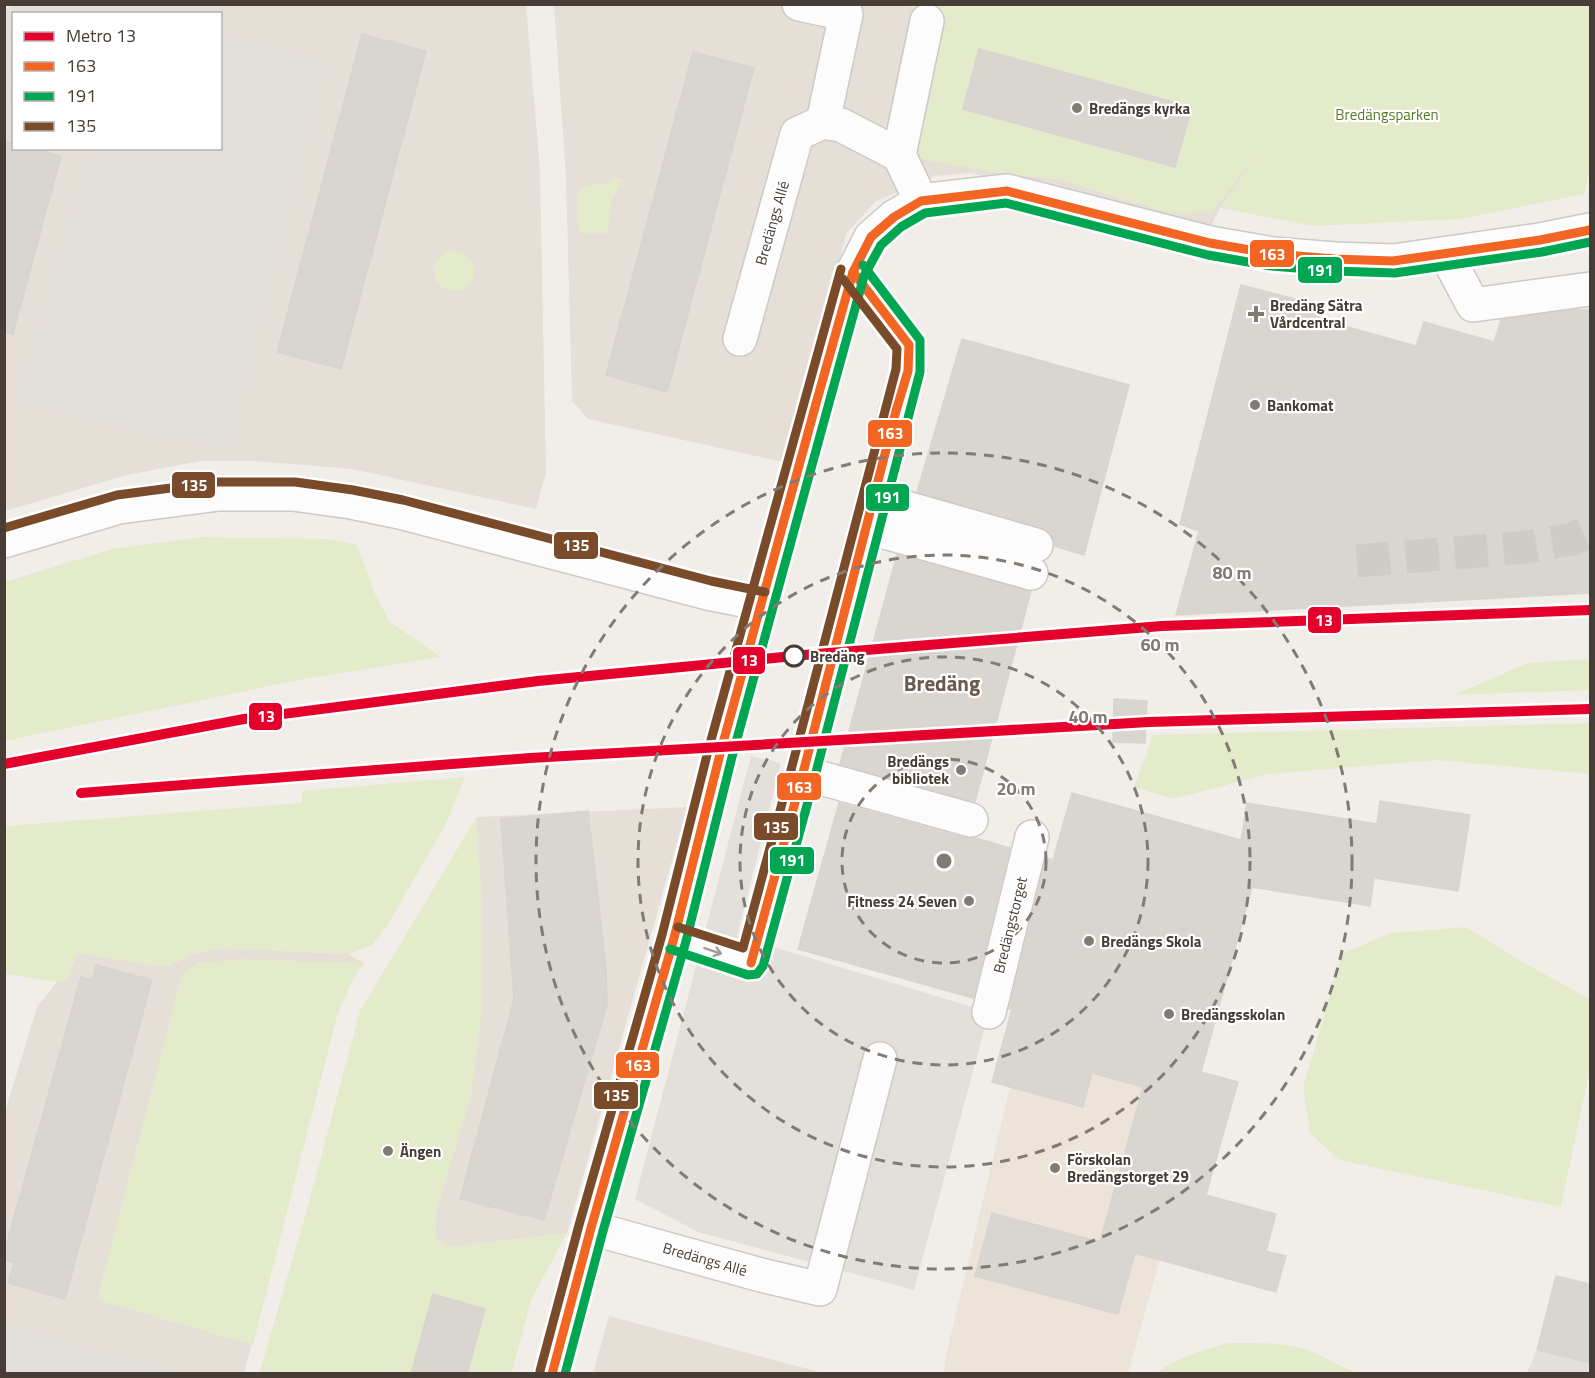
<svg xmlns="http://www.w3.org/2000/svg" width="1595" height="1378" font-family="'Titillium Web',sans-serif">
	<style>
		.residential { fill: #e5dfd7; fill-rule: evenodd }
		.education { fill: #ece3d9 }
		.green { fill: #e4ebca }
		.parking { fill: #e3dfdb }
		.building { fill: #d9d5d1; stroke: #d9d4d0; stroke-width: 1.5 }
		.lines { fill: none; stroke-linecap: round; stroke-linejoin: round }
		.minor-tunnel { stroke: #cfcbc6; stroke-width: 33; stroke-dasharray: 33 16; stroke-linecap: butt }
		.minor-casing { stroke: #cdcac6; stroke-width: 36 }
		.minor { stroke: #fdfcfc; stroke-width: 33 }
		.bus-1-casing { stroke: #fff; stroke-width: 14 }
		.bus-2-casing { stroke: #fff; stroke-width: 14 }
		.bus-3-casing { stroke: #fff; stroke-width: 14 }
		.bus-1 { stroke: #f26522; stroke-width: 9 }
		.bus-2 { stroke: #00a651; stroke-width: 9 }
		.bus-3 { stroke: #7a4b2a; stroke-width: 9 }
		.metro-1-casing { stroke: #fff; stroke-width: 15 }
		.metro-1 { stroke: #e4002b; stroke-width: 10 }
		.oneway { stroke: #a29c99 }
		.ring { fill: none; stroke: #827b75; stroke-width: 3; stroke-dasharray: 10 8 }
		.poi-dot { fill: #827b75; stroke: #fff; stroke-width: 2 }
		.stop-dot { fill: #fff; stroke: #473d36; stroke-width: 3 }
		.labels { text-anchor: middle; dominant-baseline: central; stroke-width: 4.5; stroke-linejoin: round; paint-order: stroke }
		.poi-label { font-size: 15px; font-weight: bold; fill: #473d36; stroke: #fff; text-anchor: start }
		.park-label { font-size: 15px; fill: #567a29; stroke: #fff }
		.street-label { font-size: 15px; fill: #473d36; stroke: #fff }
		.stop-label { font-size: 15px; font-weight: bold; fill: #473d36; stroke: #fff; text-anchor: start }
		.district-label { font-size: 21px; font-weight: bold; fill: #6a594d; stroke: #fff }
		.centre { fill: #827b75; stroke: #fff; stroke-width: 3 }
		.ring-label { font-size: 18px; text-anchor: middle; font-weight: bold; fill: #827b75; stroke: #fff; stroke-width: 4.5; stroke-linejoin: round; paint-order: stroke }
		.line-badge { stroke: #fff; stroke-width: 2 }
		.badge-label { font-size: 16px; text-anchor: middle; font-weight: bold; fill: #fff }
	</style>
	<rect width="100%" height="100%" fill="#f1eeea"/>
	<g class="residential">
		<path d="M17 4 526 5 540 170 546 473 536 509 352 469 254 461H200L127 475 5 511 4 9ZM14 14H220V148H14Z"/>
		<polygon points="554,5 910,5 927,21 991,172 1057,179 1136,203 1277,129 1220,208 1207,234 971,173 934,176 875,202 846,234 788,463 588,419 572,401 566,177"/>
		<polygon points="687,807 567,1233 449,1247 435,1237 437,1208 471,1094 482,1005 482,910 476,817"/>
		<polygon points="224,948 348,954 364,963 353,979 338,1012 244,1373 5,1374 5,1112 37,1007 57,982 66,981 78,953 166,967 193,954"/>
		<polygon points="609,1316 823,1373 593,1373"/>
	</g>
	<polygon class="education" points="1092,1073 1143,1087 1103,1230 1160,1259 1128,1373 944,1374 946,1355 1010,1087 1083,1106"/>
	<g class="green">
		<polygon points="910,5 1590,5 1590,167 1584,194 1462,219 1313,226 1220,208 1264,147 1212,212 1170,213 1057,179 991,172 899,155 927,21"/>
		<polygon points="614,177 623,180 611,202 608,233 579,233 577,196 583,187 606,183"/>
		<circle cx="454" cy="271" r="20"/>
		<polygon points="201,537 327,539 357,545 375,594 390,622 441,657 299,680 5,741 5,582 112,549"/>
		<polygon points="1590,659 1590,690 1454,695 1528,663"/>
		<polygon points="1590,723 1590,774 1437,760 1269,774 1173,799 1134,787 1153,735"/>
		<polygon points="465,777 446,824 387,926 372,945 348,954 224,948 193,954 166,967 78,953 66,981 57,982 5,974 5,826 302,803 302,791"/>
		<polygon points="476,818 482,910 482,1005 471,1094 437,1208 435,1236 449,1247 567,1233 531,1300 512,1373 259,1374 306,1213 360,1011"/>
		<polygon points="1466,927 1521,961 1590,999 1590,1068 1561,1207 1339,1160 1310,1133 1303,1087 1342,954 1390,933"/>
		<polygon points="240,959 364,963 353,979 338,1012 253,1345 97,1300 182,974 197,963"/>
		<path d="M1229 1343C1252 1343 1287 1342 1308 1350 1326 1357 1341 1368 1359 1373H1157C1178 1356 1203 1350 1229 1343Z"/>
	</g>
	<g class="parking">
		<polygon points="221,33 326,62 228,451 17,403 88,149 220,148"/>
		<polygon points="751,756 781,763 737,936 989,1012 914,1290 698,1232 635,1199"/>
		<polygon points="4,1325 5,1325 183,1373 5,1373"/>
		<polygon points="1537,1350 1590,1363 1590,1373 1527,1373"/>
	</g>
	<g class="building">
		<polygon points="362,34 426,51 341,369 277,352"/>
		<polygon points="979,49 1192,107 1175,167 963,109"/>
		<polygon points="693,52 754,68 667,392 606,375"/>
		<polygon points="4,141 14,143 14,148 33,148 61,156 13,334 4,333"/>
		<polygon points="1241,285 1323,306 1319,319 1416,346 1424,322 1494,342 1501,320 1573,310 1590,310 1590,593 1176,615 1199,531 1180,524"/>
		<polygon points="962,339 1129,385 1084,555 1054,546 1054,540 1050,532 1041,527 917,492"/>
		<polygon points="897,555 1031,591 975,802 840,764"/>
		<polygon points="1114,699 1147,701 1145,743 1113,742"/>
		<polygon points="1072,793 1241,840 1247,803 1377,824 1380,801 1470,815 1458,891 1374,878 1370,906 1252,887 1201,1072 1238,1082 1206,1195 1276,1214 1266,1251 1286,1256 1276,1292 1135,1253 1118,1314 975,1276 992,1213 1100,1242 1143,1087 1092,1073 1083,1107 992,1082 1012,1009 1009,1009 1046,858 1053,860"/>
		<polygon points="839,803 966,838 976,838 1010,848 973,998 798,949"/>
		<polygon points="588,811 606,967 607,1005 544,1220 460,1199 514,999 501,819"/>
		<polygon points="96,965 152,980 65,1299 8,1283 14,1263 4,1260 4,1253 81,977 92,980"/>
		<polygon points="1556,1276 1590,1284 1590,1363 1537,1350"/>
		<polygon points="433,1294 485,1309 467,1374 411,1374"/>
	</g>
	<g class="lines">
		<polyline class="minor-tunnel" points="1357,561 1527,547 1572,539 1590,531"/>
		<defs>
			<g id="minor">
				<polyline points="799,4 846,14 823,122"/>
				<polyline points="899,155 927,21"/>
				<polyline points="1446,254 1473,305 1590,289"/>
				<polyline points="740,339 797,134 823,122 841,125 899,155 921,201"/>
				<polyline points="875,499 1036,545"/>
				<polyline points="867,527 1031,573"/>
				<polyline points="4,541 119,507 219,494 293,494 351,502 400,512 708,593 763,604"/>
				<polyline points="803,773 971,820"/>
				<polyline points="674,938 751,963 803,773 896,411 908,371 909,345 853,272"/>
				<polyline points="989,1012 1032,837"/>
				<polyline points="591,1228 761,1275 820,1289 880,1059"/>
				<polyline points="552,1374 591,1228 674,938 720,754 817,400 853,272 871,237 894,217 921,201 1007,191 1210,243 1273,254 1335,259 1393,261 1540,240 1590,230"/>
			</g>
		</defs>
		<use href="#minor" class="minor-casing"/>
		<use href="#minor" class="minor"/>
		<defs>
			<g id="bus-1">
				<polyline points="751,963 803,773 896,411 908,371 909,345 853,272"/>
				<polyline points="552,1374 591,1228 674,938 720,754 817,400 853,272 871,237 894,217 921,201 1007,191 1210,243 1273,254 1335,259 1393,261 1540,240 1590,230"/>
			</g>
			<g id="bus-2">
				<polyline points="670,949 748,975 757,974 763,966 815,776 920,372 920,340 863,265"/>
				<polyline points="565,1374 603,1231 686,941 732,757 829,403 864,276 881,245 901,227 925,213 1006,203 1208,255 1271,266 1334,271 1395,273 1542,252 1590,242"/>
			</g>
			<g id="bus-3">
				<polyline points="4,528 117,495 217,482 295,482 353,490 403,500 711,581 765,592"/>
				<polyline points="678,927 743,948 791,770 896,369 897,349 843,279"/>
				<polyline points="540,1371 579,1225 662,935 708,751 841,269"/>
			</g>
		</defs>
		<use href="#bus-1" class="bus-1-casing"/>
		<use href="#bus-2" class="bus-2-casing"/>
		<use href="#bus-3" class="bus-3-casing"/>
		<use href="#bus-1" class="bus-1"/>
		<use href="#bus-2" class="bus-2"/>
		<use href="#bus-3" class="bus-3"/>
		<defs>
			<g id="metro-1">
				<polyline points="4,764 244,719 538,681 804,655 1162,626 1590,610"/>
				<polyline points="81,793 530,758 1149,722 1590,709"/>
			</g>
		</defs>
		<use href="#metro-1" class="metro-1-casing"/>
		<use href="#metro-1" class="metro-1"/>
	</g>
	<defs><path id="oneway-shaft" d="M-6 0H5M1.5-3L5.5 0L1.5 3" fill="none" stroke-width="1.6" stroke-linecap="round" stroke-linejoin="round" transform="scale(1.5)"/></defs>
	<use class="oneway" href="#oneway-shaft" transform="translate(713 951) rotate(18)"/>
	<g class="ring">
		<circle cx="944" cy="861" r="102"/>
		<circle cx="944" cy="861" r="204"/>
		<circle cx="944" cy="861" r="306"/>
		<circle cx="944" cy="861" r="408"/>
	</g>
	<g class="poi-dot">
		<circle cx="1077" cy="108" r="6"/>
		<path d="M1253 305h6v6h6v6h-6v6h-6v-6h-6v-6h6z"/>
		<circle cx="1255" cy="405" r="6"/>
		<circle cx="961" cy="770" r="6"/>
		<circle cx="969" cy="901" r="6"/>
		<circle cx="1089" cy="941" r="6"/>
		<circle cx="1169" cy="1014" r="6"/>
		<circle cx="388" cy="1151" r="6"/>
		<circle cx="1055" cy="1168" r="6"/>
	</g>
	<circle class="stop-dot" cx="794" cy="656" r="10"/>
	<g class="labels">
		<g class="poi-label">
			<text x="1089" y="108">Bredängs kyrka</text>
			<text x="1270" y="305">Bredäng Sätra<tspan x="1270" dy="17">Vårdcentral</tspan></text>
			<text x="1267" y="405">Bankomat</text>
			<text x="949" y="761" text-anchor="end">Bredängs<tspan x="949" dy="17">bibliotek</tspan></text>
			<text x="957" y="901" text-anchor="end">Fitness 24 Seven</text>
			<text x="1101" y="941">Bredängs Skola</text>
			<text x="1181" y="1014">Bredängsskolan</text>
			<text x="400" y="1151">Ängen</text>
			<text x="1067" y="1159">Förskolan<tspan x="1067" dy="17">Bredängstorget 29</tspan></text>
		</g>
		<g class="park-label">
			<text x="1387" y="114">Bredängsparken</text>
		</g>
		<g class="street-label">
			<text transform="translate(772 223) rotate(-74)">Bredängs Allé</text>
			<text transform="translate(1010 925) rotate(-76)">Bredängstorget</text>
			<text transform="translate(705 1259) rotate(16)">Bredängs Allé</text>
		</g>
		<g class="stop-label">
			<text x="810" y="656">Bredäng</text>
		</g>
		<g class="district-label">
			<text x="942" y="683">Bredäng</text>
		</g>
	</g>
	<circle cx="944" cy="861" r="9" class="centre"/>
	<g class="ring-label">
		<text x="1232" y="579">80 m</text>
		<text x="1160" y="651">60 m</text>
		<text x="1088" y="723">40 m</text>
		<text x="1016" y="795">20 m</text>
	</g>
	<g class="line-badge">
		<rect x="1249" y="239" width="46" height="29" rx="6" fill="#f26522"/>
		<rect x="1297" y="256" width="46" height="28" rx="6" fill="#00a651"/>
		<rect x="867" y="419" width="46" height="29" rx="6" fill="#f26522"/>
		<rect x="171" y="471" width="45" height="28" rx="6" fill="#7a4b2a"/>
		<rect x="865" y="483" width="45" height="29" rx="6" fill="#00a651"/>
		<rect x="553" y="531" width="46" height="29" rx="6" fill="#7a4b2a"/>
		<rect x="1307" y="606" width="35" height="28" rx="6" fill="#e4002b"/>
		<rect x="732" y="646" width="34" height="29" rx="6" fill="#e4002b"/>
		<rect x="248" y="702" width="35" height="29" rx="6" fill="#e4002b"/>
		<rect x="776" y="772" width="46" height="29" rx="6" fill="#f26522"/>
		<rect x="753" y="812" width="46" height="29" rx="6" fill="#7a4b2a"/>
		<rect x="769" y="846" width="46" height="29" rx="6" fill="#00a651"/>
		<rect x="615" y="1051" width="45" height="28" rx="6" fill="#f26522"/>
		<rect x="593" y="1081" width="46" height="29" rx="6" fill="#7a4b2a"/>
	</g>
	<g class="badge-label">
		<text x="1272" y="260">163</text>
		<text x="1320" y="276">191</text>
		<text x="890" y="439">163</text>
		<text x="194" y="491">135</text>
		<text x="887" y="503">191</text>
		<text x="576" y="551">135</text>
		<text x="1324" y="626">13</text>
		<text x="749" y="666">13</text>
		<text x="266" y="722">13</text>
		<text x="799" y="793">163</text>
		<text x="776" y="833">135</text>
		<text x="792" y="866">191</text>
		<text x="638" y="1071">163</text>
		<text x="616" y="1101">135</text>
	</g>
	<rect width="1595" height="1378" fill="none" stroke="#473d36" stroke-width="12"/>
	<rect x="12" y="12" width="210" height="138" fill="#ffffff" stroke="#b5b1af" stroke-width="1.5"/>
	<rect x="24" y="32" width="30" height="9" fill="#e4002b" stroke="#b5b1af" stroke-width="1.5"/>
	<text x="66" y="42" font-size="18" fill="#473d36">Metro 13</text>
	<rect x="24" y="62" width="30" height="9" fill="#f26522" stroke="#b5b1af" stroke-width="1.5"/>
	<text x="66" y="72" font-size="18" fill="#473d36">163</text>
	<rect x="24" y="92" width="30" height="9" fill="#00a651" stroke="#b5b1af" stroke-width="1.5"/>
	<text x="66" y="102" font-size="18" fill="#473d36">191</text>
	<rect x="24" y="122" width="30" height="9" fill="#7a4b2a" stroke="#b5b1af" stroke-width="1.5"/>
	<text x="66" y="132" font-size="18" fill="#473d36">135</text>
</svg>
